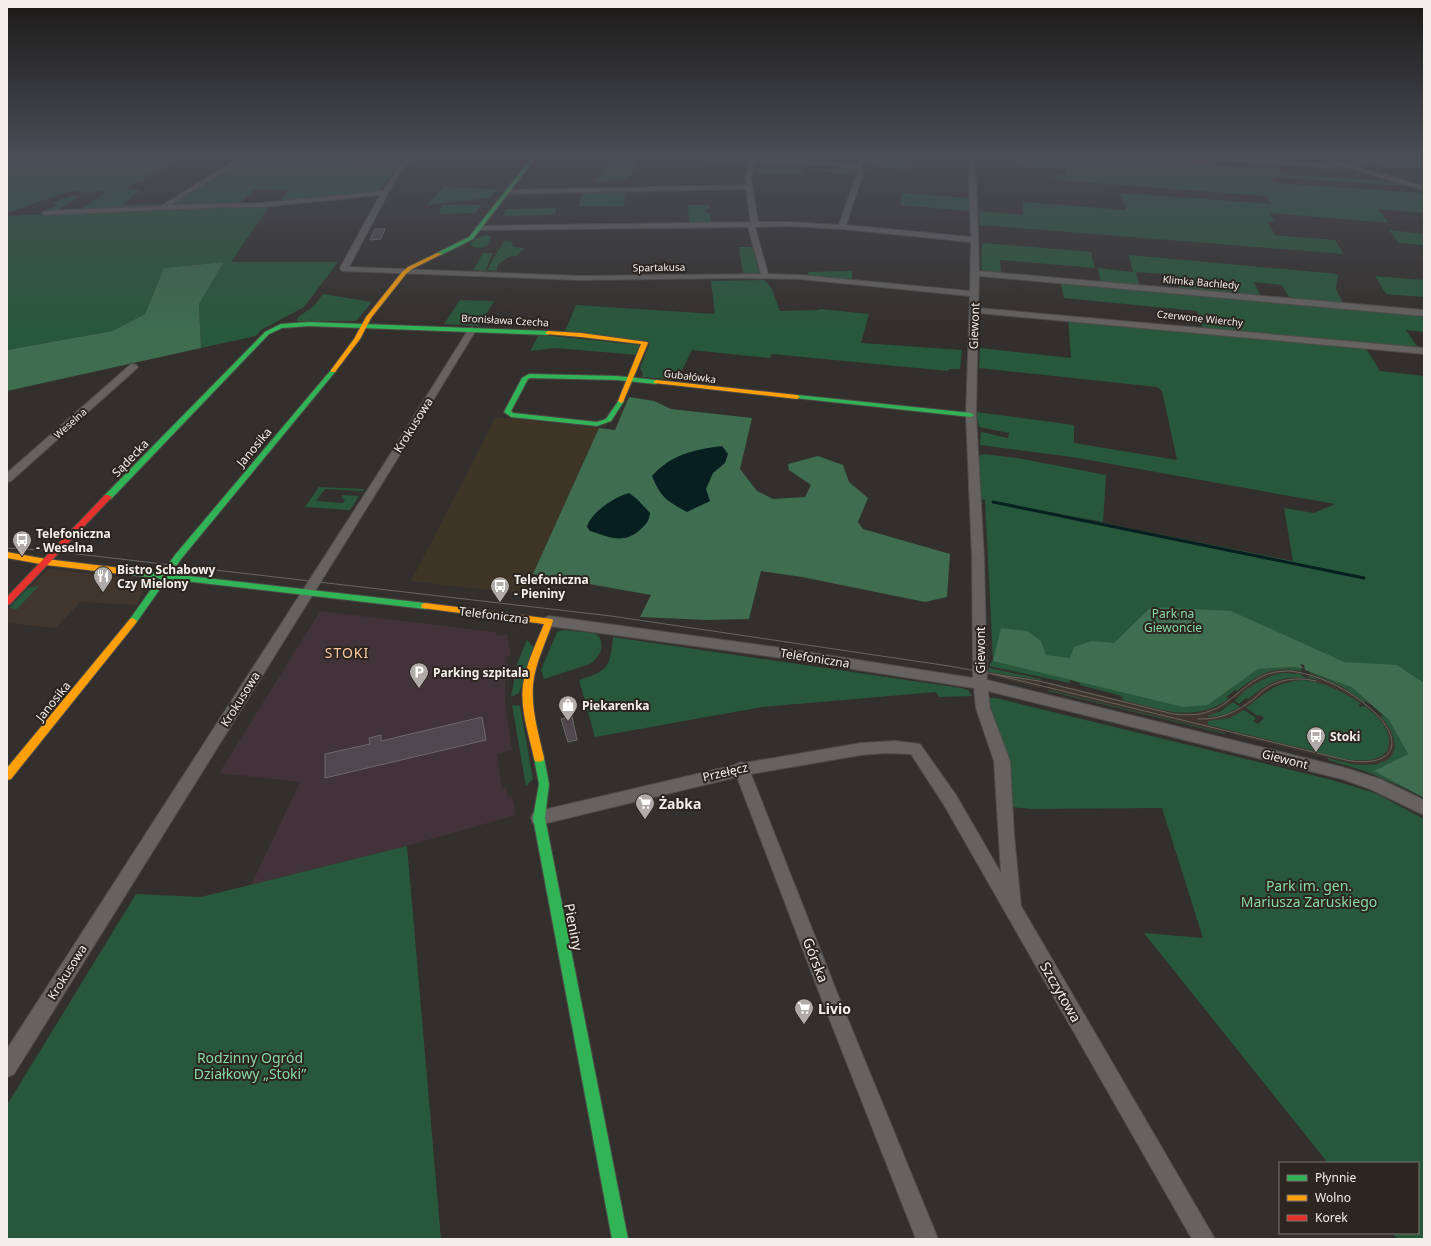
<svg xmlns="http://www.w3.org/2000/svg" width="1431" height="1246" font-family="'Noto Sans',sans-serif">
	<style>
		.built { fill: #41362d }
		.industrial { fill: #3e3527 }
		.medical { fill: #423239 }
		.green { fill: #28583b }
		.forest { fill: #3e6d4f }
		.water { fill: #071f21 }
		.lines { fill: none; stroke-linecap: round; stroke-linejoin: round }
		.stream { stroke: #071f21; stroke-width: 3 }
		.building { fill: #51474e; stroke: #6d6a6a }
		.street-casing { stroke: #4e4b48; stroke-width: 2 }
		.fast-casing { stroke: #4e4b48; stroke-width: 2 }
		.slow-casing { stroke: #4e4b48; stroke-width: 2 }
		.jam-casing { stroke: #4e4b48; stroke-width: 2 }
		.street { fill: #656260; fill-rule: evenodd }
		.fast { fill: #30b455; fill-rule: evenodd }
		.slow { fill: #ff9f0a; fill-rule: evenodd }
		.jam { fill: #e5322d; fill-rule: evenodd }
		.tram { stroke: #676562; stroke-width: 1 }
		.labels { text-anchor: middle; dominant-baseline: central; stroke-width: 4; stroke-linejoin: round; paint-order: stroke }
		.far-street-label { font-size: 10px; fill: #f3eeea; stroke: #2c2520 }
		.street-label { font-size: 12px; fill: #f3eeea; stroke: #2c2520 }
		.poi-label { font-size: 12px; font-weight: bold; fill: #f3eeea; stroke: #2c2520; text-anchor: start }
		.park-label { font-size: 12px; fill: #87daa4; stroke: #2c2520 }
		.quarter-label { font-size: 14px; letter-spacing: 1px; fill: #fecaa1; stroke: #2c2520 }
		.near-poi-label { font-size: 14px; font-weight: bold; fill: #f3eeea; stroke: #2c2520; text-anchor: start }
		.near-park-label { font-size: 14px; fill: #87daa4; stroke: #2c2520 }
		.near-street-label { font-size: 14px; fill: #f3eeea; stroke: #2c2520 }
	</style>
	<rect width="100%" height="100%" fill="#332f2c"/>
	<g class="built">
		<polygon points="48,569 137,579 144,583 144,589 137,605 80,602 56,628 7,623 7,610"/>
		<polygon points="1283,669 1301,671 1301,674 1282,673 1266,677 1235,700 1231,697 1261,674"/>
		<polygon points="988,672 1041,680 1040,688 988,675"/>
		<polygon points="1309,672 1341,686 1364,702 1361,704 1338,690 1310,681 1308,679 1320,680 1310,676"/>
		<polygon points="1298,677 1300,678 1302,680 1287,682 1272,687 1246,708 1242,705 1267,684 1282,679"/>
		<polygon points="1049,682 1177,713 1195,713 1219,706 1229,699 1233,702 1215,713 1235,710 1240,707 1244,710 1230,718 1208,722 1208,725 1224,729 1225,733 1048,690"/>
		<polygon points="1365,705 1366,705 1382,717 1389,725 1395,737 1396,743 1394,753 1386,761 1380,763 1362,765 1340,761 1235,735 1234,731 1337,757 1383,723"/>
	</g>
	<polygon class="industrial" points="496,417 599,428 524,594 411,581"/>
	<polygon class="medical" points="320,611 495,632 497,636 507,634 511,656 506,657 507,665 510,665 505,682 505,703 512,750 497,754 502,788 506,787 508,797 512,796 516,815 407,846 251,885 300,782 219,773"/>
	<g class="green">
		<polygon points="7,155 187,155 146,177 144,180 124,189 141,190 122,205 165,204 160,205 81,210 108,191 98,191 77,198 58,210 45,211 58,205 53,203 71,196 82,196 94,192 70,191 7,213"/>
		<polygon points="249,155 276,155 334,161 401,163 378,192 280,201 288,190 255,189 240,203 171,206 171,204"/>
		<polygon points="612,155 641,156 629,179 594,183"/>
		<polygon points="859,155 914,155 913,157 902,156 901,158 871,155 870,157 912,161 909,169 846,163 857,160"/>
		<polygon points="1016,155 1051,155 1279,169 1283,174 1396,182 1408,186 1271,177 1275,183 1424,193 1424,213 1378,209 1389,223 1270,213 1274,222 1268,222 1275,235 1335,240 1344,254 980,225 979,211 1023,215 1023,202 1126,210 1120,193 1272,204 1266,196 1055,180 1054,174 1067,175 1065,169 1017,166"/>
		<polygon points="1317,155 1424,161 1424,168 1351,165"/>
		<polygon points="814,164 853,166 856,169 854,174 809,170 810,168 841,170 841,169 816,166"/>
		<polygon points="755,167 803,169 803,175 753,173"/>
		<polygon points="443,187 444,187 497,189 490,198 427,205"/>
		<polygon points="582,192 625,192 624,206 586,207 586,206 583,206 583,207 579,207"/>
		<polygon points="903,193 969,198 969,211 900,205"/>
		<polygon points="270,205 231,262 338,262 304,307 261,330 256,336 201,348 199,304 224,262 164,268 145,314 112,331 7,350 7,216"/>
		<polygon points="442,205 482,205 475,213 439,214"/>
		<polygon points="688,205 710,205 710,209 706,209 707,213 710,213 711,222 689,222"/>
		<polygon points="556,208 555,215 503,216 506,209"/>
		<polygon points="1389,230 1424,234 1424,245 1399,243"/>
		<polygon points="486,235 491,237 487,246 478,248 471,246 471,244 475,239"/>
		<path d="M504 241 512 242 513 247 524 248 523 251H521L518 256C509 255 502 260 497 267V271L488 270H487Z"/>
		<polygon points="982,243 1091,252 1095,268 1000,260 1001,274 982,270 981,266 983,265 981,265"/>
		<polygon points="738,247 753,247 759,273 743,273 739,249 741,249"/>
		<polygon points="483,253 493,253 485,271 469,270 474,269"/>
		<polygon points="1129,255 1338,274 1336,289 1344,305 1290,299 1282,285 1254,282 1261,297 1180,290 1174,275 1136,272 1140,286 1101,283 1098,268 1133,272"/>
		<polygon points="852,271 852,280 809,276 808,272"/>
		<polygon points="1375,276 1424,280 1424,297 1386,294"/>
		<path d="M763 280C773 284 776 303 780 311L819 310 820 309 869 314 861 343 962 350 960 369H949L948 371 772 354 770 358 692 350 677 380 642 377 643 374 640 368 650 343 565 331 576 305 715 314 711 281Z"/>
		<polygon points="1060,282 1424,315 1424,332 1406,330 1419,349 1203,328 1197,311 1064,298"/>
		<polygon points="323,294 372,302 356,321 297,321 297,318 314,306"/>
		<polygon points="460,300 494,301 479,326 444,324"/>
		<path d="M1068 319 1365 347 1380 371 1424 376V739L1333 671 1276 645 1208 705 1258 669 1294 667 1301 669V671C1272 666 1259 674 1237 691L1235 690 1226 697 1229 699C1192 724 1162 709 1123 700L1122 696 1080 685V683L1070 680V683L989 666 993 660 985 500 980 499 978 456 983 454 1017 458 1106 475 1103 522 1043 511 1293 561 1284 508 1314 513 1335 504 1072 457 980 445 981 432 1008 438 1009 433 979 427 976 412 1074 425V443L1177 460 1162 391 1157 387 979 368 980 348 1071 358Z"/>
		<polygon points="538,336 552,336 639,345 638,355 555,348 530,351"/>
		<polygon points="319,487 364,489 363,491 325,489 316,501 343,503 345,499 341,498 343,495 359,496 350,510 305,507"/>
		<polygon points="39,586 17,609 9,608 28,588"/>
		<path d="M563 630 593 633 599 636C605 648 599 657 590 664L544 679 541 670 557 632Z"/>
		<path d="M613 637 961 688 968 690 972 696 939 697 936 692 762 707 595 737 579 680C608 671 610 668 613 637Z"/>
		<polygon points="527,640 534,648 519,693 511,697 517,664"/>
		<polygon points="989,668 1041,679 1041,680 988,672"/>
		<polygon points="1309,671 1351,687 1371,705 1366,702 1364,702 1341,686 1309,672"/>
		<path d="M1282 673 1301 674 1302 676 1308 678 1310 676 1320 680C1286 675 1275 677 1248 699L1246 698 1239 704 1235 701C1244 689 1266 676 1282 673Z"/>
		<path d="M1302 680C1324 682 1343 691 1361 704H1359L1360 707 1365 706C1376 715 1390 727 1389 743 1389 754 1378 759 1368 760 1347 762 1326 754 1306 749 1273 741 1241 733 1208 725V721L1230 718 1244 710 1256 718 1253 721 1258 724 1264 718 1260 715 1258 716 1246 708C1265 693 1276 682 1302 680Z"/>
		<polygon points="1048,690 1225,733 1225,734 1048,691"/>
		<polygon points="988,698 996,698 1332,780 1375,793 1424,819 1424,1239 1398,1239 1392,1233 1418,1233 1418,1163 1328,1163 1144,933 1203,938 1162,808 1031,809 1010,807"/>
		<polygon points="1233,702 1240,707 1224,715 1209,717 1207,716 1221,711"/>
		<polygon points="512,705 520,706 533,779 526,786"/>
		<path d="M1377 710 1389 720 1408 754 1375 771 1409 790 1365 771 1328 760V758C1340 761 1352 765 1364 765 1401 765 1402 741 1381 717L1383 716Z"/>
		<polygon points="407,846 441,1239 7,1239 7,1105 136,894 201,897"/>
	</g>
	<g class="forest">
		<polygon points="224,262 199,304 201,348 7,391 7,350 112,331 145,314 164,268"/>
		<polygon points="629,397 654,401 671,409 752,418 740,469 757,491 773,499 805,497 811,485 789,470 788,464 818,456 843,465 849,482 868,498 858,522 863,529 950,554 947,597 925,602 802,577 761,571 749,619 707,620 640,617 651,595 533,574 599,428 615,430"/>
		<polygon points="1151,607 1231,611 1344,662 1397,665 1424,683 1424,798 1374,771 1408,754 1389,720 1351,687 1305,670 1304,665 1300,664 1303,669 1294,667 1258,669 1208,705 1183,707 993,661 1001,628 1027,631 1041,641 1046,655 1070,658 1074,647 1092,641 1114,643"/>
	</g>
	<g class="water">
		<path d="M722 446 728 454 725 463 713 473 706 489 710 501 687 512C667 501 661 498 652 476 672 454 693 450 722 446Z"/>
		<path d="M629 493 637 499 650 513C649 521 647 523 641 529 624 545 609 537 590 531L587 527C590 513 616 496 629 493Z"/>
	</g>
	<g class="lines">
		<polyline class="stream" points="993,502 1364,578"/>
	</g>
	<g class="building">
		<polygon points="375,229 385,229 381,239 370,240"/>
		<polygon points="572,716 577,740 568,742 561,719"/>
		<polygon points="482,717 486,740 325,778 325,754 370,744 369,738 381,735 381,741"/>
	</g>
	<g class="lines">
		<defs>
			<g id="street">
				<path d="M244 155H250L171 205 262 203 383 191 397 169 411 155H417L401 171 394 182 349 267 581 276 761 274 748 227 479 230 475 228 479 226 751 222 746 189 507 194 504 192 507 190 746 185 745 178 749 161 649 157 646 155 750 157 751 155H757L756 158 828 161 856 165 861 155H867L861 167 864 170 846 225 971 237 968 155H974L977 198 979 271 1424 310V316L979 276 978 308 1424 348V354L978 313 976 415 984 557 987 680 1342 767 1380 779 1424 800V815L1370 789 1342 779 988 691 990 708 1010 761 1014 835 1021 906 1215 1239H1192L944 805 911 754 885 753 861 755 751 774 840 1000 938 1239H916L822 1000 737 777 539 825 533 823 531 818 533 813 539 811 735 765 741 762 744 763 861 743 896 741 920 744 956 795 1001 873 994 761 976 708 974 688 782 658 549 626 544 624 543 621 544 618 549 616 782 648 973 678 972 557 966 415 970 296 800 279 740 278 581 280 342 271 340 268 380 195 262 207H224L45 215 42 213 45 211 161 206ZM755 162 828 165 856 169 858 170 839 225 789 222H758L751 178ZM789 226 842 229 971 242 970 291 800 275 768 274 755 227Z"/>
				<polygon points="1158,155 1182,155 1335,164 1307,155 1315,155 1424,186 1424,190 1342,166 1336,168 1161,157"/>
				<polygon points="472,327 476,330 391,469 14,1074 7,1077 7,1049 381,469 468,330"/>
				<polygon points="133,364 136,365 138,367 136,369 11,481 7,482 7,473 130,365"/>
			</g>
			<g id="fast">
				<polygon points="534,155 538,155 473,239 441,255 437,255 437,253 469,237"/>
				<polygon points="309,322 548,331 551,333 548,335 309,326 282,328 269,334 111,499 105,499 104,497 105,495 265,332 281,324"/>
				<polygon points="333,369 336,371 335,372 181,559 171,574 425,603 428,604 429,606 428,608 425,609 167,579 136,623 130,623 129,621 130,619 159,578 129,575 125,572 126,570 162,573 175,555 331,370"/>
				<polygon points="529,374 617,376 656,380 659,382 656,384 617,380 530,378 528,379 511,411 513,413 597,422 606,419 619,400 623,400 624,401 611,421 597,426 511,417 504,412 522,378"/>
				<polygon points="797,395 971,413 974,415 971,417 795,398 795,396"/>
				<polygon points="539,754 543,755 544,758 549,784 545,818 628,1239 612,1239 533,818 539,784 534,758 535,755"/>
			</g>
			<g id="slow">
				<polygon points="437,253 442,254 412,269 406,274 371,318 360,339 335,372 331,372 331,370 354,339 366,317 402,272 408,267"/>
				<polygon points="548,331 581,333 647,342 648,343 623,402 621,403 618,401 641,344 581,337 546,334 546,332"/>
				<polygon points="656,380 797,395 800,397 797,399 654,383 654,381"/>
				<polygon points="7,552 46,559 129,569 133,572 129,575 46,565 7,558"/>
				<path d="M425 603 552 619 553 621C546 642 535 663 533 685 531 710 539 735 544 758L543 761 539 762 535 761 534 758C529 735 520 709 523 685 526 664 536 644 544 624L422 608 421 606 422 604Z"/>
				<polygon points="133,618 137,621 136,623 11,779 7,780 7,768 130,619"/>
			</g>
			<polygon id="jam" points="105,495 108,495 112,497 10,604 7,605 7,597"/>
		</defs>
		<use href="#street" class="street-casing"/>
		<use href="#fast" class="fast-casing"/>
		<use href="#slow" class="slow-casing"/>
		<use href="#jam" class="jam-casing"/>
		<use href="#street" class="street"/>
		<use href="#fast" class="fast"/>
		<use href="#slow" class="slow"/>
		<use href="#jam" class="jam"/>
		<g class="tram">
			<polyline points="7,548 43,550 611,616 949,666 993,674"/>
			<path d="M1292 671C1322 676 1348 689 1371 709 1407 741 1395 769 1346 760L993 674 1039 681 1173 714C1186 715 1198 716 1210 711 1229 705 1241 687 1259 678 1269 672 1280 671 1292 671Z"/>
			<path d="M1198 719C1221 720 1236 712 1254 699 1260 693 1266 687 1274 684 1287 678 1302 678 1316 681"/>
		</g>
	</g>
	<linearGradient id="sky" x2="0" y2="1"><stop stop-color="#1c1a18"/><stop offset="0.47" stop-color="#4a4d56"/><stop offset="1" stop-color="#4a4d56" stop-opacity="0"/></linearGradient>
	<rect width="1431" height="329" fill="url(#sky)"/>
	<defs>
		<symbol id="bus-pin" viewBox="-11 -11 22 30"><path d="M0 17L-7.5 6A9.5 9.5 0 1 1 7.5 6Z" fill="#b0aba8" stroke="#2c2520"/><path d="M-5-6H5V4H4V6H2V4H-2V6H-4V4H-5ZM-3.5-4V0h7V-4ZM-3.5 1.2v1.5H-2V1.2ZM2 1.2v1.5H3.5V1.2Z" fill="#fff"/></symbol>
		<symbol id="restaurant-pin" viewBox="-11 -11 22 30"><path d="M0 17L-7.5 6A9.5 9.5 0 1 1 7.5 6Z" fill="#b0aba8" stroke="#2c2520"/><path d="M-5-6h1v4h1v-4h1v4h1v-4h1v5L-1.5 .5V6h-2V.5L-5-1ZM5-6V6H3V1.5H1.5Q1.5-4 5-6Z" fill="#fff"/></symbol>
		<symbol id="parking-pin" viewBox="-11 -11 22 30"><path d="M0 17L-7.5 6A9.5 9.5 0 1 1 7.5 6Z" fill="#b0aba8" stroke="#2c2520"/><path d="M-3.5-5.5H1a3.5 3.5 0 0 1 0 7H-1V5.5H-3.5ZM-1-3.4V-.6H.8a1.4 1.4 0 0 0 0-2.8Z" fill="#fff"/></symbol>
		<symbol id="shop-pin" viewBox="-11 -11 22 30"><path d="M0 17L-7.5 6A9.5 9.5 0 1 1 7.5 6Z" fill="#b0aba8" stroke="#2c2520"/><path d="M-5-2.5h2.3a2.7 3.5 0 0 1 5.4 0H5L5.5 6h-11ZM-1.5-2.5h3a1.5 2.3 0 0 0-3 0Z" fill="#fff"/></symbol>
		<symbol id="supermarket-pin" viewBox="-11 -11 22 30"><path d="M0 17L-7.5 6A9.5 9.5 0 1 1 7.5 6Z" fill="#b0aba8" stroke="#2c2520"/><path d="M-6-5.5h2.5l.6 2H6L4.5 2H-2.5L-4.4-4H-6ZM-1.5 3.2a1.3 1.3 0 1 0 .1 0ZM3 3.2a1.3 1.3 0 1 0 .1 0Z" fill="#fff"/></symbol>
	</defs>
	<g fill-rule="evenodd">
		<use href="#bus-pin" x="11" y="529" width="22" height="30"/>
		<use href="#restaurant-pin" x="92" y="565" width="22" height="30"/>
		<use href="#bus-pin" x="489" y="575" width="22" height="30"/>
		<use href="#parking-pin" x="408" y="661" width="22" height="30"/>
		<use href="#shop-pin" x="557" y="694" width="22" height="30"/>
		<use href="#bus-pin" x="1305" y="725" width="22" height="30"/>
		<use href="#supermarket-pin" x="634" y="792" width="22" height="30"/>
		<use href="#supermarket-pin" x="793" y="997" width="22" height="30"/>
	</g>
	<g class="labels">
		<g class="far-street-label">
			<text transform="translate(659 267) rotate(-1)">Spartakusa</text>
			<text transform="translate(1201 282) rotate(5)">Klimka Bachledy</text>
			<text transform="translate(1200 318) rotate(6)">Czerwone Wierchy</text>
			<text transform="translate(505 320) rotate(3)">Bronisława Czecha</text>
			<text transform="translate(690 376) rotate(7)">Gubałówka</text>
			<text transform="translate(70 423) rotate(-42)">Weselna</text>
		</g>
		<g class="street-label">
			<text transform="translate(974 326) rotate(-88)">Giewont</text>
			<text transform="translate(413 425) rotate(-58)">Krokusowa</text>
			<text transform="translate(254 447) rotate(-50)">Janosika</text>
			<text transform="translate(130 458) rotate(-46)">Sądecka</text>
			<text transform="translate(494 615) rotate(7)">Telefoniczna</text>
			<text transform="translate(980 650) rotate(-90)">Giewont</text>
			<text transform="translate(815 658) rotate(9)">Telefoniczna</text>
			<text transform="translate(240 699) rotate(-58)">Krokusowa</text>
			<text transform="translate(53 701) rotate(-51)">Janosika</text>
			<text transform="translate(1285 759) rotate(14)">Giewont</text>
			<text transform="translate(725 772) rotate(-13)">Przełęcz</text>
			<text transform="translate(67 972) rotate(-58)">Krokusowa</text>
		</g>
		<g class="poi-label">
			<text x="36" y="533">Telefoniczna<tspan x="36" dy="14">- Weselna</tspan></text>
			<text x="117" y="569">Bistro Schabowy<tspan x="117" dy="14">Czy Mielony</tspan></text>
			<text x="514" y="579">Telefoniczna<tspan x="514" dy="14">- Pieniny</tspan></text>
			<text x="433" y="672">Parking szpitala</text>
			<text x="582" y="705">Piekarenka</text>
			<text x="1330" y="736">Stoki</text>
		</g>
		<g class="park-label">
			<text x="1173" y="613">Park na<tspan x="1173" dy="14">Giewoncie</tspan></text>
		</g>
		<g class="quarter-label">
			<text x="347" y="652">STOKI</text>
		</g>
		<g class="near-poi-label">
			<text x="659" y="803">Żabka</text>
			<text x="818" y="1008">Livio</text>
		</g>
		<g class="near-park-label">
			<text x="1309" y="885">Park im. gen.<tspan x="1309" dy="16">Mariusza Zaruskiego</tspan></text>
			<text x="250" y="1057">Rodzinny Ogród<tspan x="250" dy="16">Działkowy „Stoki”</tspan></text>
		</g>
		<g class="near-street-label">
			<text transform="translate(574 927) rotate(79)">Pieniny</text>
			<text transform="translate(816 960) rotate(69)">Górska</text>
			<text transform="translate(1061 992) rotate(60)">Szczytowa</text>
		</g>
	</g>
	<rect width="1431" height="1246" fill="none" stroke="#f3eeea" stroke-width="16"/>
	<rect x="1279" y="1162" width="140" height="72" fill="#2c2520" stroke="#7c7571"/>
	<rect x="1287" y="1175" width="20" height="6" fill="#30b455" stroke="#7c7571"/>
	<text x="1315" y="1182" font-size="12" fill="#f3eeea">Płynnie</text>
	<rect x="1287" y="1195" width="20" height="6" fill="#ff9f0a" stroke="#7c7571"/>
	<text x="1315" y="1202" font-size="12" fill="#f3eeea">Wolno</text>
	<rect x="1287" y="1215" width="20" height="6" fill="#e5322d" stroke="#7c7571"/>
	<text x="1315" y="1222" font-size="12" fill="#f3eeea">Korek</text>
</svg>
